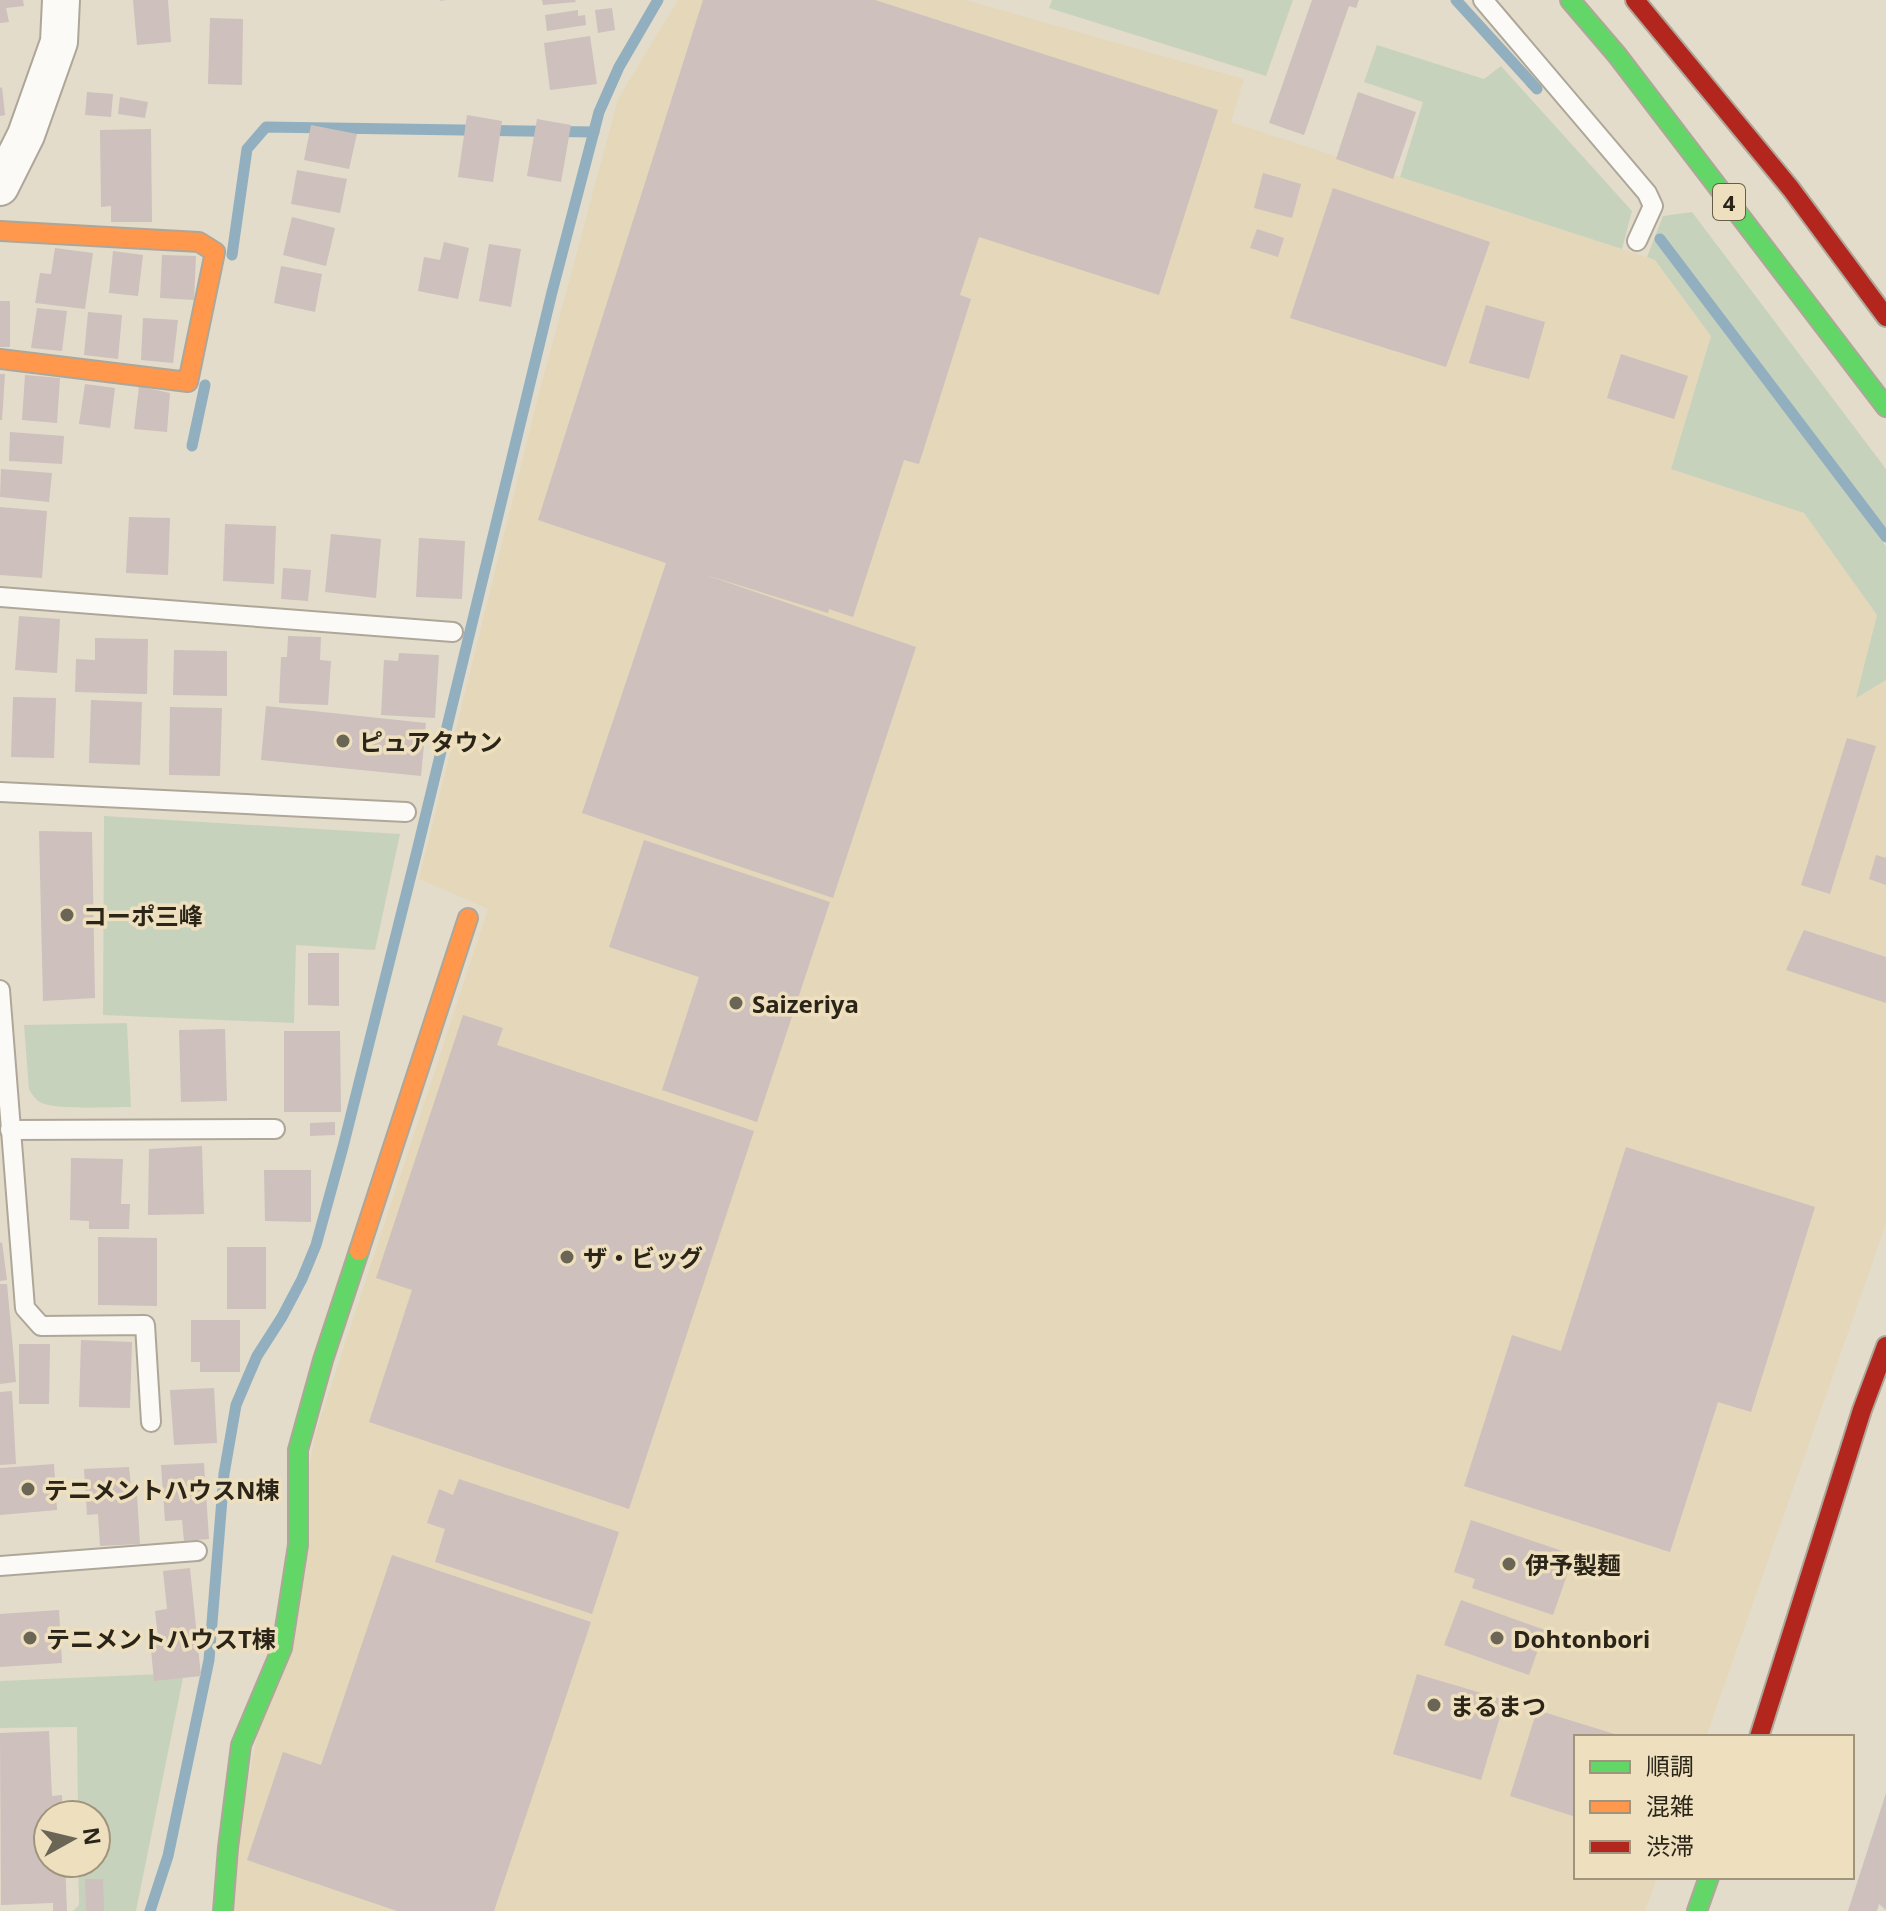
<svg xmlns="http://www.w3.org/2000/svg" width="1886" height="1911" font-family="'Noto Sans','Noto Sans JP',sans-serif">
	<style>
		.built { fill: #e5d7b9 }
		.green { fill: #c7d2bd }
		.lines { fill: none; stroke-linecap: round; stroke-linejoin: round }
		.stream { stroke: #91afbf; stroke-width: 11 }
		.building { fill: #cdc0bd }
		.lane-casing { stroke: #aea799; stroke-width: 22 }
		.street-casing { stroke: #aea799; stroke-width: 40 }
		.fast-casing { stroke: #aea799; stroke-width: 22 }
		.slow-casing { stroke: #aea799; stroke-width: 22 }
		.jam-casing { stroke: #aea799; stroke-width: 22 }
		.path { stroke: #d1cec9; stroke-width: 5; stroke-dasharray: 6 6; stroke-linecap: butt }
		.lane { stroke: #fbfaf7; stroke-width: 18 }
		.street { stroke: #fbfaf7; stroke-width: 36 }
		.fast { stroke: #63d668; stroke-width: 18 }
		.slow { stroke: #ff974d; stroke-width: 18 }
		.jam { stroke: #b3261e; stroke-width: 18 }
		.poi-dot { fill: #6b6556; stroke: #eee0bf; stroke-width: 3 }
		.labels { text-anchor: middle; dominant-baseline: central; stroke-width: 7; stroke-linejoin: round; paint-order: stroke }
		.shield { fill: #eee0bf; stroke: #655d4a; stroke-width: 2 }
		.shield-label { font-size: 22px; font-weight: bold; fill: #2a2518 }
		.poi-label { font-size: 24px; font-weight: bold; fill: #2a2518; stroke: #eee0bf; text-anchor: start }
	</style>
	<rect width="100%" height="100%" fill="#e4dcca"/>
	<polygon class="built" points="678,0 966,0 1244,79 1231,122 1655,260 1711,336 1671,469 1804,513 1877,615 1857,697 1886,680 1886,1224 1706,1737 1576,1737 1576,1877 1657,1877 1645,1911 223,1911 316,1432 488,909 419,879 538,397 618,99"/>
	<g class="green">
		<polygon points="1052,0 1293,0 1266,76 1049,8"/>
		<polygon points="1377,45 1484,79 1501,66 1632,211 1622,249 1400,177 1423,102 1364,82"/>
		<polygon points="1692,212 1886,469 1886,530 1659,236 1656,242 1886,546 1886,680 1856,698 1877,615 1804,513 1671,469 1711,336 1655,260 1647,257 1663,216"/>
		<polygon points="104,816 400,834 375,950 296,945 294,1023 103,1015"/>
		<path d="M127 1023 131 1107C112 1107 56 1110 42 1103 36 1101 32 1094 29 1089L24 1025Z"/>
		<polygon points="184,1673 136,1911 73,1911 79,1905 78,1863 96,1863 96,1815 78,1815 77,1727 0,1728 0,1681"/>
	</g>
	<g class="lines">
		<g class="stream">
			<polyline points="1456,0 1537,89"/>
			<polyline points="1660,239 1886,537"/>
			<polyline points="232,255 247,149 266,127 594,132"/>
			<polyline points="192,446 205,385"/>
			<polyline points="150,1911 168,1856 209,1660 224,1474 236,1405 257,1356 282,1317 302,1279 316,1245 343,1147 417,851 552,292 599,112 619,67 658,0"/>
		</g>
	</g>
	<g class="building">
		<polygon points="0,0 23,0 24,6 6,8 9,22 0,23"/>
		<polygon points="133,0 168,0 171,42 137,45"/>
		<polygon points="542,0 575,0 576,2 543,5"/>
		<polygon points="703,0 875,0 1218,110 1159,295 979,237 960,295 971,299 919,464 904,460 853,617 829,609 828,613 703,574 916,647 833,898 582,813 666,563 538,520"/>
		<polygon points="1312,0 1359,0 1356,8 1349,6 1304,135 1269,123"/>
		<polygon points="612,8 615,30 598,33 595,10"/>
		<polygon points="578,10 578,16 585,15 586,25 547,31 545,15"/>
		<polygon points="210,18 243,19 242,85 208,84"/>
		<polygon points="590,36 597,84 550,90 544,43"/>
		<polygon points="2,87 5,115 0,116 0,88"/>
		<polygon points="87,92 113,94 111,117 85,115"/>
		<polygon points="1358,92 1416,112 1393,179 1336,159"/>
		<polygon points="120,97 148,102 145,118 118,114"/>
		<polygon points="467,115 502,121 493,182 458,177"/>
		<polygon points="537,119 571,125 561,182 527,176"/>
		<polygon points="311,125 357,134 349,169 304,160"/>
		<polygon points="151,129 152,222 111,222 111,206 101,207 100,130"/>
		<polygon points="297,170 347,179 340,213 291,204"/>
		<polygon points="1263,173 1301,184 1292,218 1254,208"/>
		<polygon points="1333,188 1490,242 1446,367 1290,318"/>
		<polygon points="292,217 335,228 326,266 283,255"/>
		<polygon points="1257,229 1284,238 1278,257 1250,248"/>
		<polygon points="444,242 469,248 458,299 418,291 424,257 440,260"/>
		<polygon points="489,244 521,249 511,307 479,301"/>
		<polygon points="55,248 93,253 85,309 35,303 40,273 51,274"/>
		<polygon points="113,251 143,255 138,296 109,293"/>
		<polygon points="162,255 196,256 194,300 160,298"/>
		<polygon points="281,266 322,274 315,312 274,303"/>
		<rect x="0" y="301" width="10" height="46"/>
		<polygon points="1486,305 1545,322 1529,379 1469,363"/>
		<polygon points="37,308 67,311 62,351 31,348"/>
		<polygon points="88,312 122,315 118,359 84,355"/>
		<polygon points="143,318 178,320 173,363 141,360"/>
		<polygon points="1621,354 1688,376 1674,419 1607,398"/>
		<polygon points="0,374 5,374 2,420 0,420"/>
		<polygon points="25,375 60,378 57,423 22,420"/>
		<polygon points="85,384 115,388 110,428 79,424"/>
		<polygon points="139,386 170,393 167,432 134,429"/>
		<polygon points="10,432 64,436 62,464 9,461"/>
		<polygon points="1,469 52,473 49,502 0,497"/>
		<polygon points="0,507 47,511 42,578 0,575"/>
		<polygon points="129,517 170,518 168,575 126,573"/>
		<polygon points="225,524 276,526 274,584 223,581"/>
		<polygon points="331,534 381,539 376,598 325,592"/>
		<polygon points="419,538 465,541 462,599 416,597"/>
		<polygon points="283,568 311,570 308,601 281,599"/>
		<polygon points="19,616 60,619 57,673 15,670"/>
		<polygon points="288,636 321,637 320,660 331,661 328,705 279,703 281,657 287,657"/>
		<polygon points="95,638 148,639 147,694 75,692 76,659 95,660"/>
		<polygon points="174,650 227,651 227,696 173,695"/>
		<polygon points="399,653 439,655 435,718 381,715 384,660 398,661"/>
		<polygon points="13,697 56,698 54,758 11,757"/>
		<polygon points="91,700 142,702 140,765 89,763"/>
		<polygon points="266,706 426,723 421,776 261,760"/>
		<polygon points="170,707 222,708 220,776 169,775"/>
		<polygon points="1847,738 1876,746 1830,894 1801,885"/>
		<polygon points="39,831 92,832 95,998 43,1001"/>
		<polygon points="644,840 830,902 757,1122 662,1090 699,977 609,947"/>
		<polygon points="1876,855 1886,858 1886,885 1869,879"/>
		<polygon points="1804,930 1886,957 1886,1003 1786,970"/>
		<polygon points="308,953 339,953 339,1006 308,1005"/>
		<polygon points="463,1015 503,1028 497,1045 754,1131 629,1509 369,1422 412,1290 376,1278"/>
		<polygon points="225,1029 227,1101 181,1102 179,1030"/>
		<polygon points="284,1031 340,1031 341,1112 284,1112"/>
		<polygon points="335,1122 335,1135 310,1136 310,1123"/>
		<polygon points="202,1146 204,1214 148,1215 149,1149"/>
		<polygon points="1626,1147 1815,1207 1751,1412 1718,1402 1670,1552 1464,1486 1512,1335 1561,1351"/>
		<polygon points="71,1158 123,1159 121,1204 130,1204 129,1229 89,1229 89,1221 70,1220"/>
		<polygon points="264,1170 311,1170 311,1222 265,1221"/>
		<polygon points="98,1237 157,1238 157,1306 98,1305"/>
		<polygon points="2,1242 7,1280 0,1281 0,1243"/>
		<rect x="227" y="1247" width="39" height="62"/>
		<polygon points="0,1284 7,1284 16,1382 0,1384"/>
		<polygon points="191,1320 240,1320 240,1372 200,1372 200,1362 191,1362"/>
		<polygon points="81,1340 132,1342 130,1408 79,1407"/>
		<polygon points="19,1344 50,1344 49,1404 19,1404"/>
		<polygon points="214,1388 217,1443 174,1445 170,1390"/>
		<polygon points="12,1391 16,1464 0,1465 0,1392"/>
		<polygon points="204,1463 209,1539 184,1541 182,1520 165,1521 161,1465"/>
		<polygon points="54,1464 57,1510 0,1515 0,1468"/>
		<polygon points="129,1467 132,1496 137,1495 140,1544 100,1546 98,1514 87,1515 84,1469"/>
		<polygon points="459,1479 619,1532 592,1614 435,1562 445,1529 427,1523 439,1489 453,1495"/>
		<polygon points="1471,1520 1574,1555 1553,1615 1472,1588 1475,1579 1454,1572"/>
		<polygon points="392,1555 591,1622 494,1911 397,1911 247,1860 283,1752 321,1765"/>
		<polygon points="190,1568 201,1676 154,1681 150,1639 158,1637 155,1611 167,1609 163,1571"/>
		<polygon points="1461,1600 1545,1630 1529,1675 1444,1645"/>
		<polygon points="59,1610 62,1663 0,1667 0,1614"/>
		<polygon points="1417,1674 1505,1700 1481,1780 1393,1754"/>
		<polygon points="1537,1710 1621,1736 1576,1737 1576,1817 1510,1796"/>
		<polygon points="49,1731 52,1796 62,1795 63,1815 48,1815 48,1863 65,1863 67,1911 53,1911 53,1903 1,1905 0,1733"/>
		<polygon points="1886,1793 1886,1910 1879,1904 1877,1911 1848,1911"/>
		<polygon points="85,1879 103,1879 104,1911 86,1911"/>
	</g>
	<g class="lines">
		<defs>
			<g id="lane">
				<polyline points="1483,0 1647,193 1653,206 1637,241"/>
				<polyline points="0,597 453,632"/>
				<polyline points="0,792 406,812"/>
				<polyline points="0,990 25,1308 41,1326 145,1325 151,1422"/>
				<polyline points="10,1130 275,1129"/>
				<polyline points="0,1566 197,1551"/>
			</g>
			<polyline id="street" points="0,187 26,135 59,42 61,0"/>
			<g id="fast">
				<polyline points="1570,0 1617,55 1886,407"/>
				<polyline points="223,1911 228,1848 241,1745 282,1648 298,1545 298,1450 323,1360 359,1251"/>
				<polyline points="1697,1911 1709,1877"/>
			</g>
			<g id="slow">
				<polyline points="0,231 199,242 215,252 188,382 0,359"/>
				<polyline points="359,1251 468,918"/>
			</g>
			<g id="jam">
				<polyline points="1635,0 1791,189 1886,317"/>
				<polyline points="1759,1737 1862,1410 1886,1346"/>
			</g>
		</defs>
		<use href="#lane" class="lane-casing"/>
		<use href="#street" class="street-casing"/>
		<use href="#fast" class="fast-casing"/>
		<use href="#slow" class="slow-casing"/>
		<use href="#jam" class="jam-casing"/>
		<polyline class="path" points="442,0 442,1"/>
		<use href="#lane" class="lane"/>
		<use href="#street" class="street"/>
		<use href="#fast" class="fast"/>
		<use href="#slow" class="slow"/>
		<use href="#jam" class="jam"/>
	</g>
	<g class="poi-dot">
		<circle cx="343" cy="741" r="8"/>
		<circle cx="67" cy="915" r="8"/>
		<circle cx="736" cy="1003" r="8"/>
		<circle cx="567" cy="1257" r="8"/>
		<circle cx="28" cy="1489" r="8"/>
		<circle cx="1509" cy="1564" r="8"/>
		<circle cx="30" cy="1638" r="8"/>
		<circle cx="1497" cy="1638" r="8"/>
		<circle cx="1434" cy="1705" r="8"/>
	</g>
	<g class="labels">
		<rect class="shield" x="1713" y="184" width="32" height="36" rx="6"/>
		<g class="shield-label">
			<text x="1729" y="202">4</text>
		</g>
		<g class="poi-label">
			<text x="359" y="741">ピュアタウン</text>
			<text x="83" y="915">コーポ三峰</text>
			<text x="752" y="1003">Saizeriya</text>
			<text x="583" y="1257">ザ・ビッグ</text>
			<text x="44" y="1489">テニメントハウスN棟</text>
			<text x="1525" y="1564">伊予製麺</text>
			<text x="46" y="1638">テニメントハウスT棟</text>
			<text x="1513" y="1638">Dohtonbori</text>
			<text x="1450" y="1705">まるまつ</text>
		</g>
	</g>
	<rect x="1574" y="1735" width="280" height="144" fill="#eee0bf" stroke="#a0957c" stroke-width="2"/>
	<rect x="1590" y="1761" width="40" height="12" fill="#63d668" stroke="#a0957c" stroke-width="2"/>
	<text x="1646" y="1775" font-size="24" fill="#2a2518">順調</text>
	<rect x="1590" y="1801" width="40" height="12" fill="#ff974d" stroke="#a0957c" stroke-width="2"/>
	<text x="1646" y="1815" font-size="24" fill="#2a2518">混雑</text>
	<rect x="1590" y="1841" width="40" height="12" fill="#b3261e" stroke="#a0957c" stroke-width="2"/>
	<text x="1646" y="1855" font-size="24" fill="#2a2518">渋滞</text>
	<g transform="translate(72 1839) rotate(82)"><circle r="38" fill="#eee0bf" stroke="#a0957c" stroke-width="2"/>
	<path d="M0-6L14 30L0 20L-14 30Z" fill="#6b6556"/>
	<text y="-12" font-size="22" font-weight="bold" text-anchor="middle" fill="#2a2518">N</text>
	</g>
</svg>
